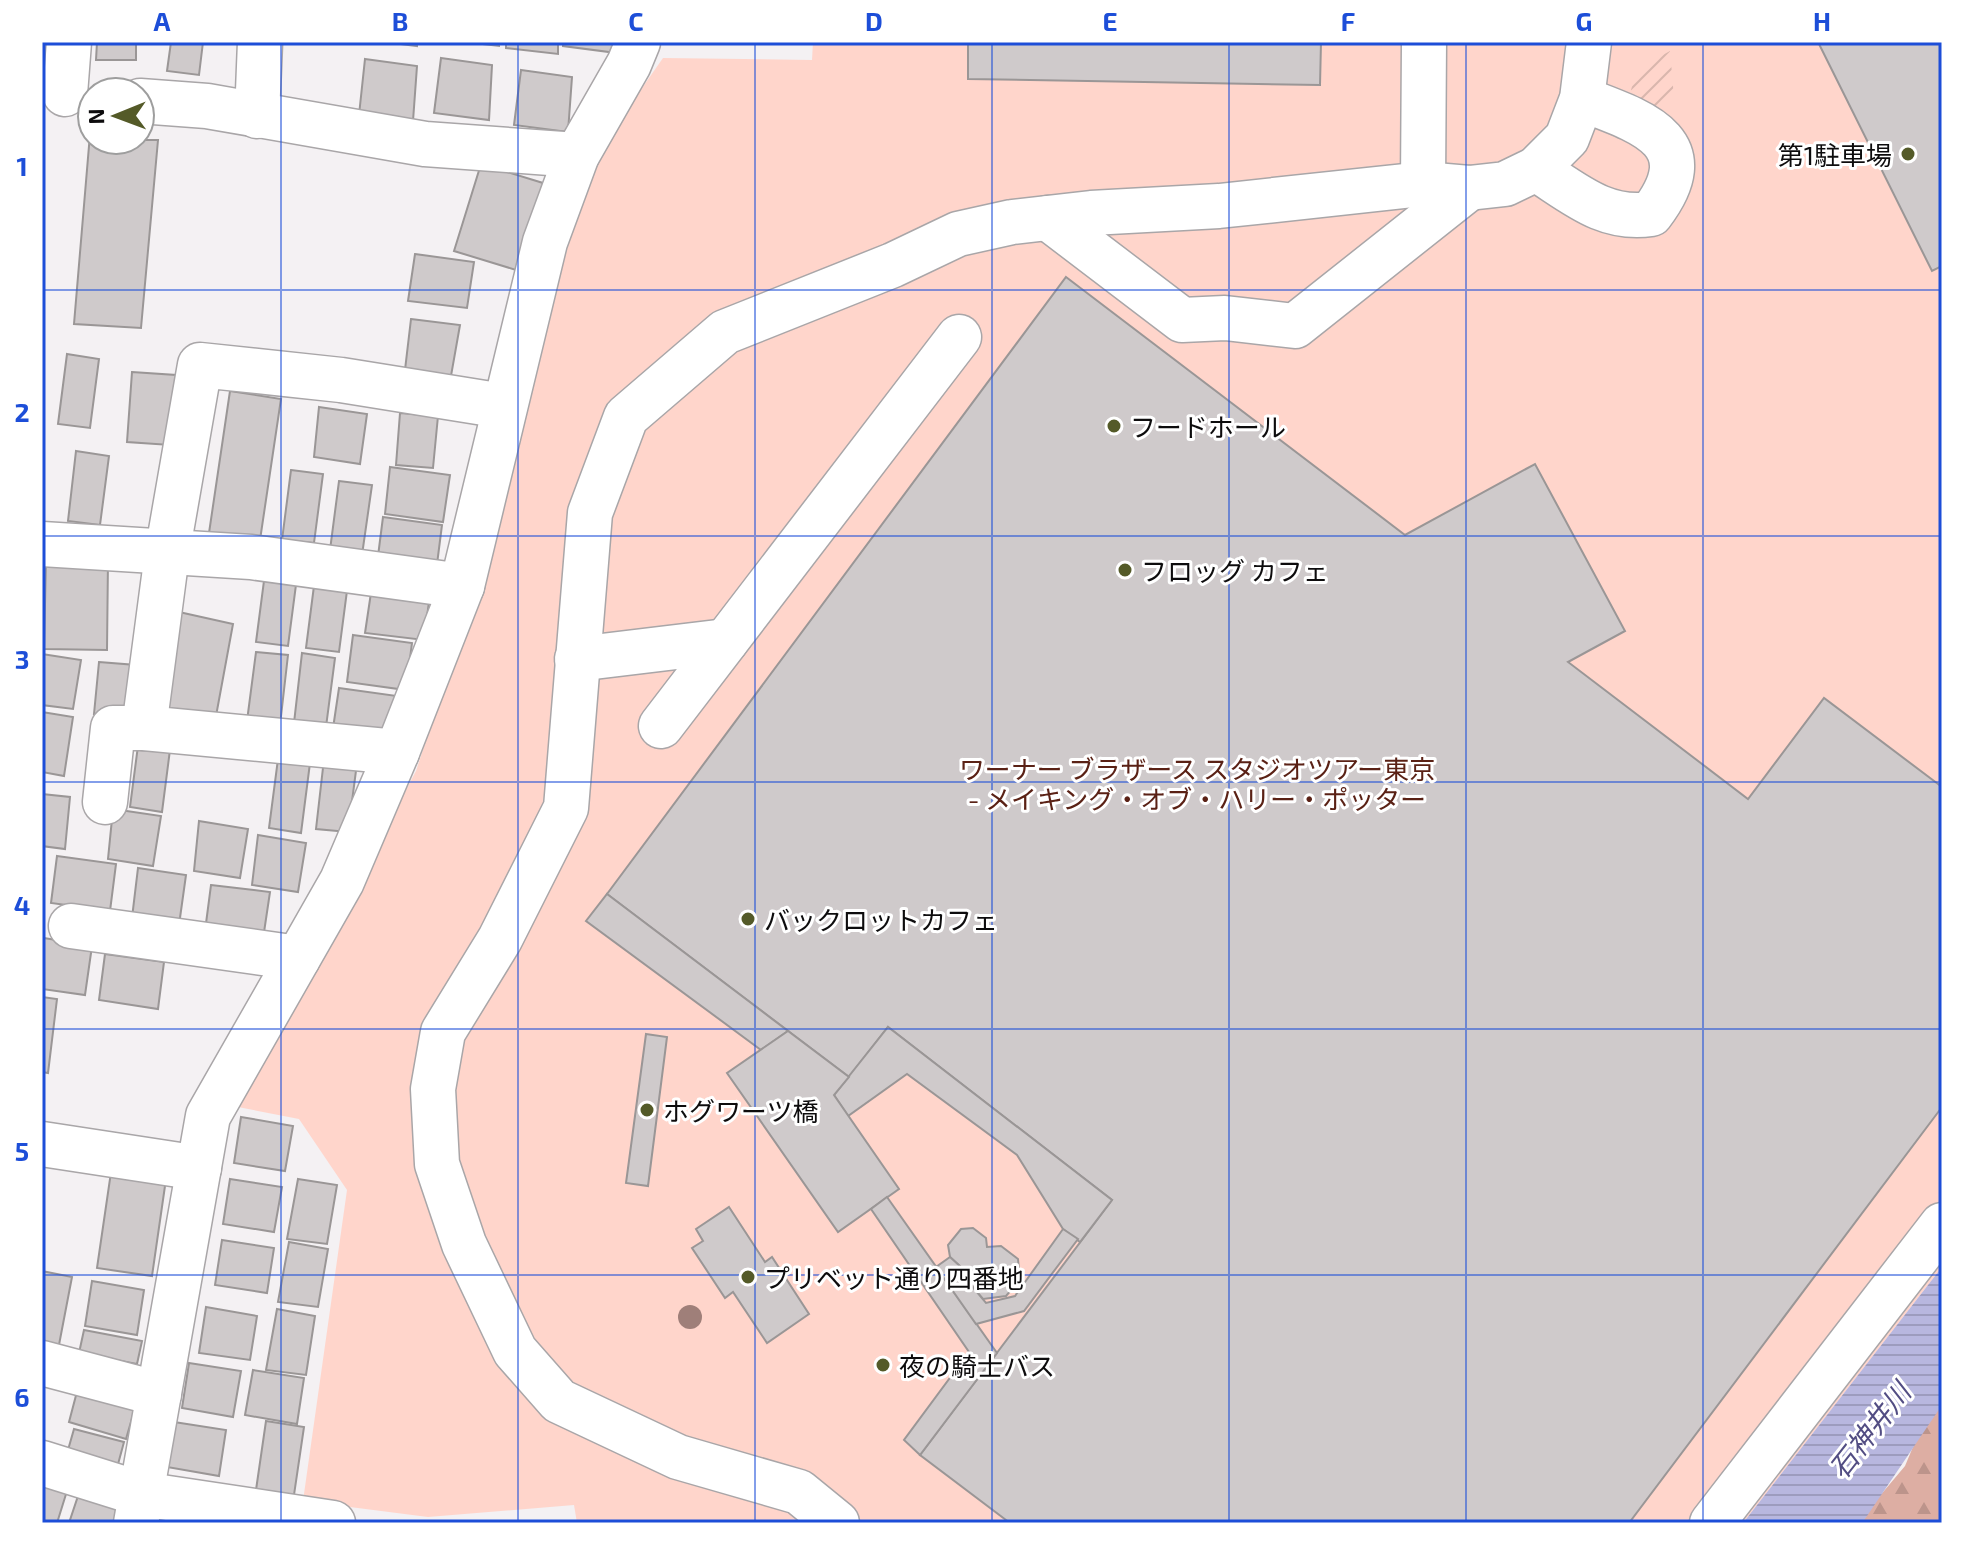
<svg xmlns="http://www.w3.org/2000/svg" width="1984" height="1565" font-family="'Exo 2','Noto Sans JP',sans-serif">
	<style>
		.forest { fill: url(#forest-firs) }
		.park { fill: #ffd5cb }
		.garden { fill: url(#garden-furrows) }
		.water { fill: url(#water-rules) }
		.building { fill: #cfcacb; stroke: #9a9696; stroke-width: 2 }
		.lines { fill: none; stroke-linecap: round; stroke-linejoin: round }
		.minor-casing { stroke: #a9a6a8; stroke-width: 47 }
		.minor { stroke: #fff; stroke-width: 44 }
		.tree { fill: #9f7f79 }
		.grid { fill: none; stroke: #1d4ed8; stroke-width: 2; stroke-opacity: 0.55 }
		.poi-dot { fill: #545a28; stroke: #fff; stroke-width: 3 }
		.labels { text-anchor: middle; dominant-baseline: central; stroke-width: 6; stroke-linejoin: round; paint-order: stroke }
		.poi-label { font-size: 26px; fill: #0d0c0d; stroke: #fff; text-anchor: start }
		.park-label { font-size: 26px; fill: #5a2115; stroke: #fff }
		.water-label { font-size: 28px; font-style: italic; fill: #524d83; stroke: #fff }
		.neatline { fill: none; stroke: #1d4ed8; stroke-width: 3 }
		.grid-label { font-size: 26px; text-anchor: middle; font-weight: bold; fill: #1d4ed8 }
	</style>
	<defs>
		<pattern id="forest-firs" width="22" height="20" patternUnits="userSpaceOnUse" patternTransform="scale(2)"><rect width="22" height="20" fill="#ddaea3"/><path d="M5 1l3.5 6h-7zM16 11l3.5 6h-7z" fill="#bc948b"/></pattern>
		<pattern id="garden-furrows" width="10" height="10" patternUnits="userSpaceOnUse" patternTransform="scale(2)"><rect width="10" height="10" fill="#ffd5cb"/><path d="M-1 1l2-2M0 10L10 0M9 11l2-2" fill="none" stroke="#d9b6ad"/></pattern>
		<pattern id="water-rules" width="6" height="5" patternUnits="userSpaceOnUse" patternTransform="scale(2)"><rect width="6" height="5" fill="#b8b7df"/><path d="M0 2.5h6" fill="none" stroke="#9d9cbe"/></pattern>
	</defs>
	<rect width="100%" height="100%" fill="#f4f1f3"/>
	<polygon class="forest" points="1942,1400 1942,1523 1857,1523 1905,1466 1920,1430"/>
	<polygon class="park" points="813,42 1942,42 1942,1267 1743,1523 577,1523 574,1505 428,1517 303,1501 347,1190 299,1119 238,1107 416,771 474,593 586,168 663,58 812,60"/>
	<polygon class="garden" points="1670,51 1674,98 1661,116 1640,105 1631,90 1637,69"/>
	<polygon class="water" points="1942,1267 1942,1405 1867,1516 1862,1523 1743,1523"/>
	<g class="building">
		<polygon points="97,42 136,42 136,60 96,60"/>
		<polygon points="171,42 203,42 199,75 167,71"/>
		<polygon points="385,42 417,42 417,46"/>
		<polygon points="465,42 499,42 499,46"/>
		<polygon points="506,42 558,42 558,54 506,48"/>
		<polygon points="563,42 618,42 617,53 563,46"/>
		<polygon points="968,42 1321,42 1320,85 968,79"/>
		<polygon points="1818,42 1942,42 1942,266 1932,271"/>
		<polygon points="441,58 492,65 489,120 434,113"/>
		<polygon points="365,59 417,66 413,121 359,115"/>
		<polygon points="521,70 572,77 568,132 514,125"/>
		<polygon points="90,134 92,140 158,140 141,328 74,324"/>
		<polygon points="481,164 543,183 516,270 454,251"/>
		<polygon points="415,254 474,262 467,308 408,301"/>
		<polygon points="1066,277 1405,535 1535,464 1625,631 1568,662 1748,799 1824,698 1942,787 1942,1107 1629,1523 1010,1523 920,1455 1112,1200 888,1027 849,1077 607,894"/>
		<polygon points="411,319 460,325 451,376 405,370"/>
		<polygon points="67,354 99,359 90,428 58,424"/>
		<polygon points="132,372 176,375 170,445 127,442"/>
		<polygon points="230,391 281,399 260,540 209,533"/>
		<polygon points="319,407 367,414 360,464 314,457"/>
		<polygon points="400,413 438,416 433,468 396,465"/>
		<polygon points="42,438 43,438 42,528"/>
		<polygon points="76,451 109,456 100,525 68,521"/>
		<polygon points="390,467 450,475 443,522 385,514"/>
		<polygon points="291,470 323,474 314,543 282,540"/>
		<polygon points="339,481 372,485 362,555 330,550"/>
		<polygon points="383,517 442,525 436,572 377,564"/>
		<polygon points="46,559 108,560 107,650 44,649"/>
		<polygon points="265,573 297,577 288,646 256,642"/>
		<polygon points="315,578 348,583 339,652 306,648"/>
		<polygon points="372,586 430,594 424,640 365,633"/>
		<polygon points="179,612 233,624 216,716 163,708"/>
		<polygon points="353,635 412,643 406,690 347,682"/>
		<polygon points="256,652 288,655 280,725 247,721"/>
		<polygon points="302,653 335,658 326,727 294,723"/>
		<polygon points="42,654 81,660 73,709 42,705"/>
		<polygon points="99,662 136,665 132,718 94,714"/>
		<polygon points="339,688 397,696 391,743 332,735"/>
		<polygon points="42,712 73,717 64,776 42,772"/>
		<polygon points="139,738 171,742 162,812 130,807"/>
		<polygon points="278,759 310,763 301,833 269,828"/>
		<polygon points="324,759 357,763 348,832 316,829"/>
		<polygon points="42,794 70,797 65,849 42,846"/>
		<polygon points="113,809 161,816 153,866 108,859"/>
		<polygon points="199,821 248,829 240,878 194,871"/>
		<polygon points="258,835 306,843 298,892 252,885"/>
		<polygon points="57,856 116,864 110,911 51,903"/>
		<polygon points="138,868 186,875 179,925 132,918"/>
		<polygon points="211,885 270,892 263,939 205,931"/>
		<polygon points="607,894 788,1031 761,1050 586,921"/>
		<polygon points="44,938 92,946 85,995 42,989"/>
		<polygon points="105,954 164,962 158,1009 99,1000"/>
		<polygon points="42,997 57,999 48,1073 42,1072"/>
		<polygon points="888,1027 1112,1200 1080,1242 1063,1229 1017,1155 907,1074 848,1116 834,1095"/>
		<polygon points="788,1031 849,1077 834,1095 899,1189 838,1232 727,1073"/>
		<polygon points="646,1034 667,1037 648,1186 626,1183"/>
		<polygon points="241,1117 293,1126 285,1171 234,1163"/>
		<polygon points="111,1172 166,1179 152,1276 97,1268"/>
		<polygon points="230,1179 282,1187 274,1232 223,1224"/>
		<polygon points="298,1179 337,1185 327,1244 287,1239"/>
		<polygon points="887,1197 997,1353 920,1455 904,1440 969,1352 871,1209"/>
		<polygon points="729,1207 765,1262 772,1257 809,1314 767,1343 733,1292 725,1298 692,1248 703,1241 696,1229"/>
		<polygon points="973,1228 986,1238 987,1247 1001,1246 1018,1259 1020,1280 1006,1296 983,1299 970,1284 972,1268 962,1268 950,1257 948,1245 961,1229"/>
		<polygon points="1063,1229 1078,1239 1024,1311 976,1324 936,1267 950,1257 962,1268 972,1268 970,1284 986,1303 1015,1296"/>
		<polygon points="222,1240 274,1248 267,1293 215,1285"/>
		<polygon points="289,1242 328,1249 318,1307 278,1302"/>
		<polygon points="42,1271 72,1277 58,1350 42,1347"/>
		<polygon points="92,1281 144,1290 137,1335 85,1326"/>
		<polygon points="206,1307 257,1316 250,1360 199,1353"/>
		<polygon points="277,1309 315,1316 306,1375 266,1370"/>
		<polygon points="84,1330 142,1341 137,1364 79,1353"/>
		<polygon points="189,1363 241,1371 233,1417 182,1408"/>
		<polygon points="253,1370 304,1378 297,1424 245,1415"/>
		<polygon points="79,1384 135,1408 126,1439 69,1422"/>
		<polygon points="266,1421 304,1427 294,1495 256,1490"/>
		<polygon points="174,1422 226,1430 219,1476 167,1467"/>
		<polygon points="74,1429 124,1442 114,1479 64,1464"/>
		<polygon points="42,1483 67,1491 57,1523 42,1522"/>
		<polygon points="78,1496 124,1511 120,1523 69,1523"/>
	</g>
	<g class="lines">
		<defs>
			<g id="minor">
				<polyline points="65,94 69,42"/>
				<polyline points="140,101 207,106 425,144 577,155"/>
				<polyline points="257,116 260,42"/>
				<path d="M1536 169C1574 193 1604 221 1651 214 1707 141 1640 121 1582 99"/>
				<polyline points="1423,184 1424,42"/>
				<polyline points="1048,218 1182,320 1225,318 1295,326 1469,188"/>
				<polyline points="42,544 251,557 462,586"/>
				<polyline points="577,659 726,641"/>
				<polyline points="661,726 959,337"/>
				<polyline points="397,752 144,728 167,554 200,365 341,380 503,406"/>
				<polyline points="105,802 113,728 144,728"/>
				<polyline points="71,926 298,958"/>
				<polyline points="42,1144 199,1168"/>
				<polyline points="42,1363 159,1394"/>
				<polyline points="42,1463 141,1494 333,1523"/>
				<polyline points="136,1523 208,1116 342,881 397,752 462,586 545,242 577,155 629,64 638,42"/>
				<polyline points="837,1523 799,1492 678,1457 559,1401 515,1351 464,1244 437,1164 433,1089 443,1032 500,939 566,808 590,513 626,417 725,332 893,265 958,234 1012,222 1091,213 1219,206 1423,184 1469,188 1505,184 1536,169 1567,138 1582,99 1589,42"/>
				<polyline points="1712,1523 1942,1225"/>
			</g>
		</defs>
		<use href="#minor" class="minor-casing"/>
		<use href="#minor" class="minor"/>
	</g>
	<circle class="tree" cx="690" cy="1317" r="12"/>
	<path class="grid" d="M281 42V1523M518 42V1523M755 42V1523M992 42V1523M1229 42V1523M1466 42V1523M1703 42V1523M42 290H1942M42 536H1942M42 782H1942M42 1029H1942M42 1275H1942"/>
	<g class="poi-dot">
		<circle cx="1908" cy="154" r="8"/>
		<circle cx="1114" cy="426" r="8"/>
		<circle cx="1125" cy="570" r="8"/>
		<circle cx="748" cy="919" r="8"/>
		<circle cx="647" cy="1110" r="8"/>
		<circle cx="748" cy="1277" r="8"/>
		<circle cx="883" cy="1365" r="8"/>
	</g>
	<g class="labels">
		<g class="poi-label">
			<text x="1892" y="154" text-anchor="end">第1駐車場</text>
			<text x="1130" y="426">フードホール</text>
			<text x="1141" y="570">フロッグ カフェ</text>
			<text x="764" y="919">バックロットカフェ</text>
			<text x="663" y="1110">ホグワーツ橋</text>
			<text x="764" y="1277">プリベット通り四番地</text>
			<text x="899" y="1365">夜の騎士バス</text>
		</g>
		<g class="park-label">
			<text x="1197" y="768">ワーナー ブラザース スタジオツアー東京<tspan x="1197" dy="30">- メイキング・オブ・ハリー・ポッター</tspan></text>
		</g>
		<g class="water-label">
			<text transform="translate(1869 1430) rotate(-52)">石神井川</text>
		</g>
	</g>
	<rect width="1984" height="1565" fill="none" stroke="#ffffff" stroke-width="88"/>
	<g transform="translate(116 116) rotate(269)"><circle r="38" fill="#ffffff" stroke="#9e9e9e" stroke-width="2"/>
	<path d="M0-6L14 30L0 20L-14 30Z" fill="#545a28"/>
	<text y="-12" font-size="22" font-weight="bold" text-anchor="middle" fill="#0d0c0d">N</text>
	</g>
	<rect x="44" y="44" width="1896" height="1477" class="neatline"/>
	<g class="grid-label">
		<text x="162" y="31">A</text>
		<text x="400" y="31">B</text>
		<text x="636" y="31">C</text>
		<text x="874" y="31">D</text>
		<text x="1110" y="31">E</text>
		<text x="1348" y="31">F</text>
		<text x="1584" y="31">G</text>
		<text x="1822" y="31">H</text>
		<text x="22" y="176">1</text>
		<text x="22" y="422">2</text>
		<text x="22" y="669">3</text>
		<text x="22" y="915">4</text>
		<text x="22" y="1161">5</text>
		<text x="22" y="1407">6</text>
	</g>
</svg>
